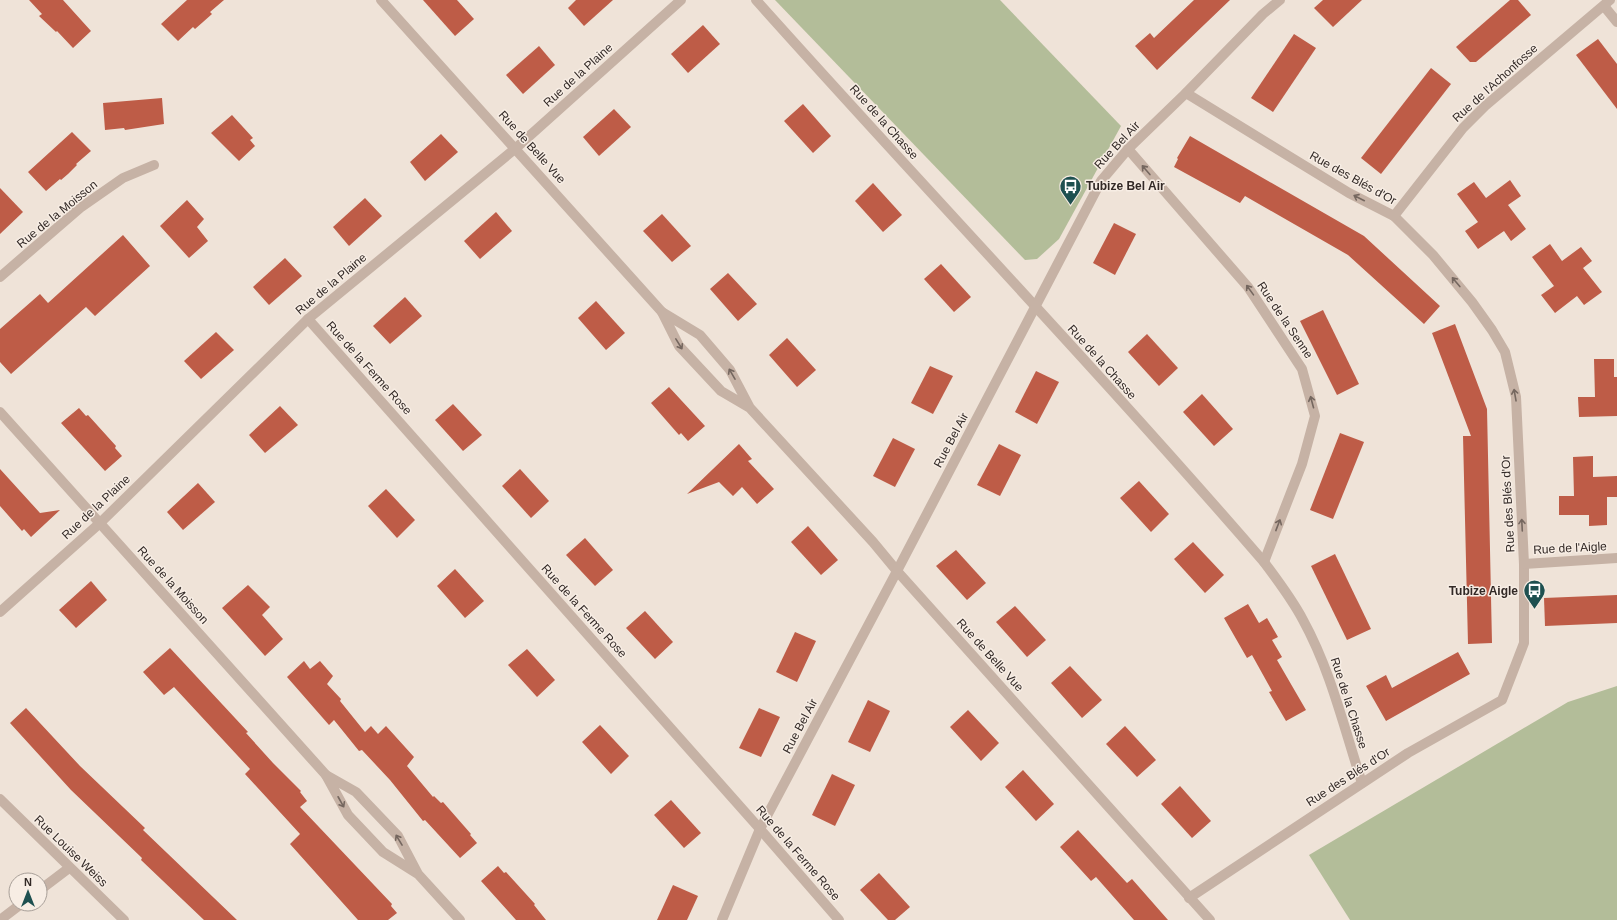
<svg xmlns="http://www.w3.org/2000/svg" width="1617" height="920" font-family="Helvetica,sans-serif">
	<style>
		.green { fill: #b3bd99 }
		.building { fill: #be5c47 }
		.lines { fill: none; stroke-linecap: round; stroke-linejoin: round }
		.minor { stroke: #c6b2a5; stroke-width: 10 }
		.oneway { stroke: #75675f }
		.labels { text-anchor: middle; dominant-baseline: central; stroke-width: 3; stroke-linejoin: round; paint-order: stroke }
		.street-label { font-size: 12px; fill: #322926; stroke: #f7ede4 }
		.poi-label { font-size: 12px; font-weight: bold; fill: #322926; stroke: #f7ede4; text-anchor: start }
	</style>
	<rect width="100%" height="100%" fill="#efe3d8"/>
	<g class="green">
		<polygon points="775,0 1000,0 1121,126 1059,239 1037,259 1025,260"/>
		<polygon points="1617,686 1617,920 1350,920 1309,855 1568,702"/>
	</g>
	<g class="building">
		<polygon points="29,0 63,0 91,31 73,48 57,31 56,32 39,16 42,14"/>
		<polygon points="187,0 224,0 210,12 212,14 203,22 195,29 193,27 178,41 161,24"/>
		<polygon points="423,0 457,0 474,19 455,36"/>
		<polygon points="576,0 613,0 584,26 568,8"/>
		<polygon points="1194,0 1230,0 1157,70 1135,46 1150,33 1154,38"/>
		<polygon points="1323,0 1362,0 1333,27 1314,8"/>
		<polygon points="1510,0 1518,0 1531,15 1476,62 1470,62 1456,47"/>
		<polygon points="703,25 720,44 688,73 671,54"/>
		<polygon points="1294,34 1316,48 1273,112 1251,98"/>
		<polygon points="1598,39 1617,64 1617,109 1576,55"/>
		<polygon points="539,46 555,65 523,94 506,75"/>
		<polygon points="1431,68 1451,84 1381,174 1361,158"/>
		<polygon points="162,98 164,124 125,130 124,128 105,130 103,103"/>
		<polygon points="803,104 831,136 813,153 784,121"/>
		<polygon points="614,109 631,127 599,156 583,137"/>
		<polygon points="232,115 253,138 250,140 255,146 239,161 211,133"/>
		<polygon points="72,132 91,151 76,164 77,165 68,174 61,180 60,179 46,191 28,172"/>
		<polygon points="441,134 458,152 425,181 410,162"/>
		<polygon points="1190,136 1364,236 1440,306 1424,324 1348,255 1245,196 1240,203 1174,167 1178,159 1177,158"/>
		<polygon points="1510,180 1521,196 1508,205 1526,229 1511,241 1504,231 1478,249 1465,231 1478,222 1457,194 1474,182 1486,198"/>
		<polygon points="873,183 902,215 883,232 855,201"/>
		<polygon points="0,188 23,212 0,234"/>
		<polygon points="365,198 382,216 349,246 333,227"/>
		<polygon points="187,200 204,219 197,227 208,241 189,258 160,226"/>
		<polygon points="496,212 512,231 480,259 464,241"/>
		<polygon points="662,214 691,246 672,262 643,231"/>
		<polygon points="1114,223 1136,234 1115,275 1093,263"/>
		<polygon points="123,235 150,266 95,316 86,307 11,374 0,362 0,329 40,294 48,303"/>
		<polygon points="1550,244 1562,261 1581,247 1592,261 1583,268 1602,292 1584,305 1577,296 1555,313 1541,295 1554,286 1532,257"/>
		<polygon points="285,258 302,276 269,305 253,287"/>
		<polygon points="941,264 971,297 954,312 924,279"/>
		<polygon points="728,273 757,304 738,321 710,289"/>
		<polygon points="405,297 422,316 390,344 373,326"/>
		<polygon points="596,301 625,333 606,350 578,318"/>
		<polygon points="1323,310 1359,384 1337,395 1300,321"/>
		<polygon points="1455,324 1487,409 1492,643 1468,644 1463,436 1471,436 1432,333"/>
		<polygon points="216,332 234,350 201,379 184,361"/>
		<polygon points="1147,334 1178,368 1159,386 1128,352"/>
		<polygon points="787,338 816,370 797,387 769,355"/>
		<polygon points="1594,359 1614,359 1614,377 1617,377 1617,416 1579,417 1578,397 1595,397"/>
		<polygon points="930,366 953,376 933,414 911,403"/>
		<polygon points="1036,371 1059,382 1037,424 1015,412"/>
		<polygon points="669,387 705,426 688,441 681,433 679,435 651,403"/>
		<polygon points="1202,394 1233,429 1214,446 1183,412"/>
		<polygon points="453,404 482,435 463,451 435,420"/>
		<polygon points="280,406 298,425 265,453 249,435"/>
		<polygon points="79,408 86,416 88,415 116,446 115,448 122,456 105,471 61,423"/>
		<polygon points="1340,433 1364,442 1333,519 1310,510"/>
		<polygon points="893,438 915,449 895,487 873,476"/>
		<polygon points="739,444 752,459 748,461 774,489 757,504 742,487 733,496 719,482 687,494"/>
		<polygon points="999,444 1021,455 1000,496 977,485"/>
		<polygon points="1593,456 1593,477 1617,476 1617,497 1607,497 1607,525 1589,526 1589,515 1559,515 1559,496 1574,496 1573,457"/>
		<polygon points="0,469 40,513 60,510 31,537 24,529 22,531 0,506"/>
		<polygon points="520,469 549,501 531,518 502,486"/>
		<polygon points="1139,481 1169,514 1151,532 1120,498"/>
		<polygon points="198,483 215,502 183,530 167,512"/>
		<polygon points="386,489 415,520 397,538 368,506"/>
		<polygon points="808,526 838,560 821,575 791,542"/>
		<polygon points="585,538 613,570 595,586 566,555"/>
		<polygon points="1193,542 1224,575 1205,593 1174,559"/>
		<polygon points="956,550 986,583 967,600 936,566"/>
		<polygon points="1335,554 1371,629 1347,640 1311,566"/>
		<polygon points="455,569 484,601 465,618 437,586"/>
		<polygon points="91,581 107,600 76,628 59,610"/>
		<polygon points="248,585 270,607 262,615 283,639 265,656 222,608"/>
		<polygon points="1617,595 1617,623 1545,626 1544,598"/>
		<polygon points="1248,604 1259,623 1267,618 1278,637 1272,640 1282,657 1277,660 1306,710 1286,721 1269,692 1272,691 1252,655 1247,658 1224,618"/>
		<polygon points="1015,606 1046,640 1027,657 996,622"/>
		<polygon points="645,611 673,642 655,659 626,628"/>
		<polygon points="795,632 816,641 797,682 776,672"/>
		<polygon points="170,648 248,732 246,733 273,763 301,791 300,792 307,801 300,807 392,904 391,906 397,913 388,920 358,920 290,844 300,834 245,774 250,769 174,687 164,695 143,672"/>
		<polygon points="527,649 555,680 537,697 508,665"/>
		<polygon points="1458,652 1470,674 1386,721 1366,686 1386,675 1392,688"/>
		<polygon points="304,661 310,669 320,661 333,676 327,684 341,699 340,701 365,732 371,726 378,734 386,726 414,757 407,766 433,797 434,796 441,803 443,802 471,834 470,835 477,843 460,858 425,820 423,821 390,780 362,750 359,751 334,720 329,725 287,677"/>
		<polygon points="1070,666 1102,700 1082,718 1051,683"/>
		<polygon points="868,700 890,711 870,752 848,742"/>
		<polygon points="26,708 80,766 145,828 143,830 237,920 204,920 141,860 142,858 71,790 10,723"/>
		<polygon points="759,708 780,717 761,757 739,748"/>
		<polygon points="968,710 999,743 981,761 950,727"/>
		<polygon points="600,725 629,756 611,774 582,742"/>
		<polygon points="1125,726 1156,760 1137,777 1106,744"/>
		<polygon points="1023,770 1054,804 1036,821 1005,787"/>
		<polygon points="832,774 855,785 835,826 812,815"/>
		<polygon points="1180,786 1211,821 1192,838 1161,804"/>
		<polygon points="671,800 701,833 684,848 654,815"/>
		<polygon points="1078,830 1127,883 1132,879 1168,920 1134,920 1096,877 1091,881 1060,847"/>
		<polygon points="498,866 504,873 506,872 535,904 534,905 546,920 516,920 481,881"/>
		<polygon points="879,873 910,907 895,920 888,920 860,890"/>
		<polygon points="673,885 698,896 687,920 657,920"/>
	</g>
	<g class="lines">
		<g class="minor">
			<polyline points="381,0 662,312"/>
			<path d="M756 0C924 188 1099 371 1264 562 1278 581 1292 599 1303 620 1331 671 1344 728 1362 783"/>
			<polyline points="1604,6 1617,22"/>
			<polyline points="1186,93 1349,193 1394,216 1433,255 1472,302 1492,330 1505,352 1516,397 1524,564 1524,643 1502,700 1408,753 1189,898"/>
			<polyline points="1128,149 1248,287 1302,369 1315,416 1302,464 1264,562"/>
			<polyline points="1394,216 1463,128 1485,106 1610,0"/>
			<polyline points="0,277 80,208 123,178 154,165"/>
			<polyline points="308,319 760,829 839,920"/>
			<polyline points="750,408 721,391 679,346 662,312 700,335 730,370 750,408 873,542 897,571 1210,920"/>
			<polyline points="0,412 326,775"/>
			<polyline points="1524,564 1617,558"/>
			<polyline points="0,612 100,523 308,319 516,148 681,0"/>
			<polyline points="0,799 124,920"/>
			<polyline points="418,874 398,836 356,792 326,775 348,815 383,852 418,874 460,920"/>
			<polyline points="40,890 69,868"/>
			<polyline points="0,920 21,904"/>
			<polyline points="722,920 760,829 897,571 1101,181 1128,149 1186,93 1263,14 1280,0"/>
		</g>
	</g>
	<defs><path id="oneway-shaft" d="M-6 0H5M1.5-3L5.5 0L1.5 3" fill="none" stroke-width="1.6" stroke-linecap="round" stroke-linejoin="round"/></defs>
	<g class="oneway">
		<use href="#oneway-shaft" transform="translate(1146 170) rotate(-131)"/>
		<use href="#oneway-shaft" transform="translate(1359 198) rotate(-153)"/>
		<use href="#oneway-shaft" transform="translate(1456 282) rotate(-130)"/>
		<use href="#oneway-shaft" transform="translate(1250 290) rotate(-126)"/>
		<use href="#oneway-shaft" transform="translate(679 344) rotate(58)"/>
		<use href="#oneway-shaft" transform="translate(732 374) rotate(-120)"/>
		<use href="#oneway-shaft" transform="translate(1515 395) rotate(-100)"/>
		<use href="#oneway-shaft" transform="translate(1312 402) rotate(-105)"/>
		<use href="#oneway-shaft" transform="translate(1278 525) rotate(-69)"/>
		<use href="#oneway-shaft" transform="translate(1522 525) rotate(-93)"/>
		<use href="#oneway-shaft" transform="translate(341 802) rotate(61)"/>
		<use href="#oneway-shaft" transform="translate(399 840) rotate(-121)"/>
	</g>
	<defs>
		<symbol id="bus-pin" viewBox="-11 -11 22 30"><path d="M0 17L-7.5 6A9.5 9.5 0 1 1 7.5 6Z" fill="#1e5050" stroke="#f7ede4"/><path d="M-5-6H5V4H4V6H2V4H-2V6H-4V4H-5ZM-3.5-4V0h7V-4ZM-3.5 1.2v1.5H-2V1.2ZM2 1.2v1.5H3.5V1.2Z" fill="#fff"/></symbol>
	</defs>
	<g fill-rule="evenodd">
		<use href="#bus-pin" x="1058" y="174" width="25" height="34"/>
		<use href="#bus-pin" x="1522" y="578" width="25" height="34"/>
	</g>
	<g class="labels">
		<g class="street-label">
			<text transform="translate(578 75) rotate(-42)">Rue de la Plaine</text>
			<text transform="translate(1495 83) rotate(-42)">Rue de l'Achonfosse</text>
			<text transform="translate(884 122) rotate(48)">Rue de la Chasse</text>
			<text transform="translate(1117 145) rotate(-47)">Rue Bel Air</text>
			<text transform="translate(532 147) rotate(48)">Rue de Belle Vue</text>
			<text transform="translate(1353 178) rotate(29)">Rue des Blés d'Or</text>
			<text transform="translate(57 214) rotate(-39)">Rue de la Moisson</text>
			<text transform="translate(331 284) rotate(-40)">Rue de la Plaine</text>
			<text transform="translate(1285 320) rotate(56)">Rue de la Senne</text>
			<text transform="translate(1102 362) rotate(48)">Rue de la Chasse</text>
			<text transform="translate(369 368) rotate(48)">Rue de la Ferme Rose</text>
			<text transform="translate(951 440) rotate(-62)">Rue Bel Air</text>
			<text transform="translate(1508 504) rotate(-93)">Rue des Blés d'Or</text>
			<text transform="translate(96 507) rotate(-43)">Rue de la Plaine</text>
			<text transform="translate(1570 548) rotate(-3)">Rue de l'Aigle</text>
			<text transform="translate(173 585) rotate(48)">Rue de la Moisson</text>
			<text transform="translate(584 611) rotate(48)">Rue de la Ferme Rose</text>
			<text transform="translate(990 655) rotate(48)">Rue de Belle Vue</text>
			<text transform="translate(1349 703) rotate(72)">Rue de la Chasse</text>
			<text transform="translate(800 726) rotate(-62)">Rue Bel Air</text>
			<text transform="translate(1348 777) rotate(-33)">Rue des Blés d'Or</text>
			<text transform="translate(71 851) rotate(44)">Rue Louise Weiss</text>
			<text transform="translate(798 853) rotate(49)">Rue de la Ferme Rose</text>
		</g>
		<g class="poi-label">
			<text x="1086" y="186">Tubize Bel Air</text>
			<text x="1518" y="591" text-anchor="end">Tubize Aigle</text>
		</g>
	</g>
	<g transform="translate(28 892)"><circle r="19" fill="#f7ede4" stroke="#a89f98"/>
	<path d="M0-3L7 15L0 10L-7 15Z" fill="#1e5050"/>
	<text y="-6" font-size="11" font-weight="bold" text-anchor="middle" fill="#322926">N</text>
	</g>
</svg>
